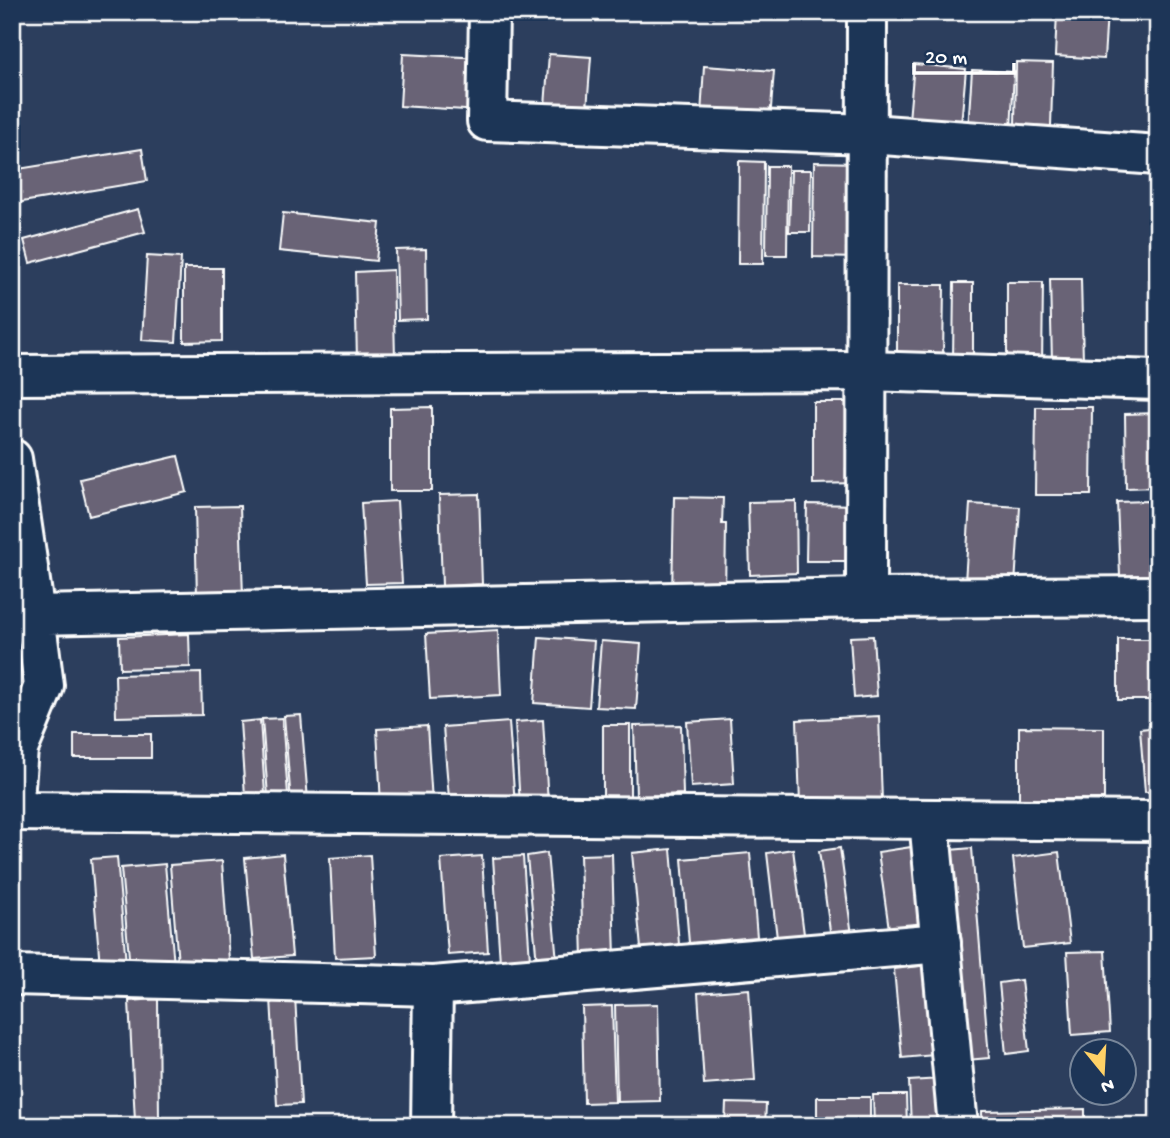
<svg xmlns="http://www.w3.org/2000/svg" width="1170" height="1138" font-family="'Gochi Hand',sans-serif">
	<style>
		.building { fill: #696476; stroke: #fff; stroke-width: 2 }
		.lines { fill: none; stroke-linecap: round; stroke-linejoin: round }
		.street-casing { stroke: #fff; stroke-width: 44 }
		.street { stroke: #1d3557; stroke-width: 38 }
	</style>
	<rect width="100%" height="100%" fill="#2c3e5d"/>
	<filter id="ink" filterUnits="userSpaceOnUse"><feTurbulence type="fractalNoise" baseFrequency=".0143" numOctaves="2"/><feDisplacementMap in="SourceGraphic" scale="14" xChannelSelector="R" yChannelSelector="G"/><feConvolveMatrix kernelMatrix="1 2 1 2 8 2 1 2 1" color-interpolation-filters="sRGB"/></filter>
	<g filter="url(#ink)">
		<g class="building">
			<polygon points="444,12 479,12 478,18 444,17"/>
			<polygon points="703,12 771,12 770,20 703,15"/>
			<polygon points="1057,12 1107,12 1104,59 1055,56"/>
			<polygon points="403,54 483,58 481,111 400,106"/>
			<polygon points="549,54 591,57 587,109 545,106"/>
			<polygon points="1016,62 1053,63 1051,126 1015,125"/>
			<polygon points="914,64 966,69 961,125 909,120"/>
			<polygon points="704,66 774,71 770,120 701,115"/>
			<polygon points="972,70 1014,72 1011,131 968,129"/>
			<polygon points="142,149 147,181 16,203 12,170"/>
			<polygon points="739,161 764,162 763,264 738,264"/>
			<polygon points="814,162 860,163 859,258 813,257"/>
			<polygon points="767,166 788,166 787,255 766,255"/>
			<polygon points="791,170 811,170 810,232 789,232"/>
			<polygon points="138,209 145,232 30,263 24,240"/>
			<polygon points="283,213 380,223 376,261 279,251"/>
			<polygon points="426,249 427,319 398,320 396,250"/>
			<polygon points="147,256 181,258 176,342 142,340"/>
			<polygon points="184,268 222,268 222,341 184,342"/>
			<polygon points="393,270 395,359 357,360 355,272"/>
			<polygon points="1050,279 1081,279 1083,361 1052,362"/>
			<polygon points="1007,282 1043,282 1042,367 1007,367"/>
			<polygon points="954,283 973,283 973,359 953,360"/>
			<polygon points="897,285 944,285 943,360 897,360"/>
			<polygon points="813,402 857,402 857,483 813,484"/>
			<polygon points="432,407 432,491 390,491 390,408"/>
			<polygon points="1036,407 1092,407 1091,495 1035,495"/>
			<polygon points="1158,413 1158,487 1126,488 1125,414"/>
			<polygon points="178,456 187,492 89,516 80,479"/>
			<polygon points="479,494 482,584 442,586 439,495"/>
			<polygon points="674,497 723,498 722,524 726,524 725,596 672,595"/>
			<polygon points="397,501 402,583 366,584 361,503"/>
			<polygon points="796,501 797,573 750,575 748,502"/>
			<polygon points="1148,501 1150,575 1120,576 1117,502"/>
			<polygon points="1158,502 1158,574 1155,574 1153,503"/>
			<polygon points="807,504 861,505 860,561 806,561"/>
			<polygon points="970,504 1020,507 1015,585 965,582"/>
			<polygon points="240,506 243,597 197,598 195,507"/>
			<polygon points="498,630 501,695 430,699 426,634"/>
			<polygon points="189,634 190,667 120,669 119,637"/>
			<polygon points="873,636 877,696 854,698 850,637"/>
			<polygon points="539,637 594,641 589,707 534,703"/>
			<rect x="1118" y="639" width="40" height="61"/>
			<polygon points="601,641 641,644 636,709 596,707"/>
			<polygon points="201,673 202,715 116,717 115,675"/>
			<polygon points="301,715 308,800 291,802 284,716"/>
			<polygon points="879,716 882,801 800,804 797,720"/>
			<polygon points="282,718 289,807 269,809 262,719"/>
			<polygon points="730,719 734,784 691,787 687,722"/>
			<polygon points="260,720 266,808 246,810 240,722"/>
			<polygon points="543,720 548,804 520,806 515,722"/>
			<polygon points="509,722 515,805 450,810 443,727"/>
			<polygon points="603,725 630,725 630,797 603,798"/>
			<polygon points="681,725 683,794 636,796 634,726"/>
			<polygon points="427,726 432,802 381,805 377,729"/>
			<polygon points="1019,727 1104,728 1104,799 1019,799"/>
			<polygon points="1158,727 1158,791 1145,792 1140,729"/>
			<rect x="74" y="734" width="77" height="24"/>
			<polygon points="918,846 930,931 890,936 878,852"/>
			<polygon points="840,848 852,935 831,938 819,851"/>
			<polygon points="972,848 989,1058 967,1060 950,850"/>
			<polygon points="671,849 680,956 642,959 632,853"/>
			<polygon points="793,849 804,934 777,938 767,853"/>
			<polygon points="1059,852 1070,943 1023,948 1013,858"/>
			<polygon points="547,853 557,961 537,963 527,856"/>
			<polygon points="750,853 757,937 689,943 682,859"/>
			<polygon points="283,854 292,956 254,959 245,858"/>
			<polygon points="612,854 615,958 583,959 580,855"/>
			<polygon points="370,855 376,956 335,958 330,858"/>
			<polygon points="482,856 488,952 448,955 441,859"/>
			<polygon points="523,856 530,960 500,962 493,858"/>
			<polygon points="117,857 126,964 100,966 91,859"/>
			<polygon points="222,861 229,960 178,964 170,865"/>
			<polygon points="165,864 174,965 130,968 121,868"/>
			<polygon points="1158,944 1158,1039 1156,1039 1151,945"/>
			<polygon points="1105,951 1110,1032 1072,1035 1067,952"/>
			<polygon points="937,964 945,1054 902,1058 894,969"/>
			<polygon points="1021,980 1029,1051 1006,1054 999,983"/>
			<polygon points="749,989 755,1080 704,1084 698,993"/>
			<polygon points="295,996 301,1104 277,1105 271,998"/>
			<polygon points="158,999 159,1120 135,1121 129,1001"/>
			<polygon points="658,1004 660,1101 617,1102 615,1005"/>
			<polygon points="612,1006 615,1102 584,1103 582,1007"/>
			<polygon points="941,1079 942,1126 911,1126 909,1081"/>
			<polygon points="873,1095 906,1095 907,1126 874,1126"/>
			<rect x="817" y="1097" width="53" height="29"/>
			<polygon points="726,1103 766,1104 765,1126 725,1126"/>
			<polygon points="1085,1109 1085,1126 982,1126 982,1111"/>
		</g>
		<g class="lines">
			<defs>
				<g id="street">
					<polyline points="489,12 487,121 869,134 1158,155"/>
					<polyline points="12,375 866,371 1158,380"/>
					<polyline points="12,459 35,615"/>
					<polyline points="866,598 867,12"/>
					<polyline points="12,808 13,811 18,749 44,686 35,615 866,598 1158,596"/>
					<polyline points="12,811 1158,821"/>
					<polyline points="929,820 958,1126"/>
					<polyline points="12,975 433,986 941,943"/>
					<polyline points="431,1126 433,986"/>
				</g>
			</defs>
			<use href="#street" class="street-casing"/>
			<use href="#street" class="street"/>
		</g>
	</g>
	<rect width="1170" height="1138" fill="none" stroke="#1d3557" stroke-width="42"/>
	<rect x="21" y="21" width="1128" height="1096" fill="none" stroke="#fff" stroke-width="2.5" filter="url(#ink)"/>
	<g transform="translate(1103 1072) rotate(162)"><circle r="33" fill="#1d3557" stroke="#77869a" stroke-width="2"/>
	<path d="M0-5L12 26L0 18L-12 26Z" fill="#ffd166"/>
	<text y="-10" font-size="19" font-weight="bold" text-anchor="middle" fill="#ffffff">N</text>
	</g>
	<path d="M914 63v10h100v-10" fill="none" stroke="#ffffff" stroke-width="3.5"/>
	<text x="925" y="63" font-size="21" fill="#ffffff" stroke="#1d3557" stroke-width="5" paint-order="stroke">20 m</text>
</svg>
